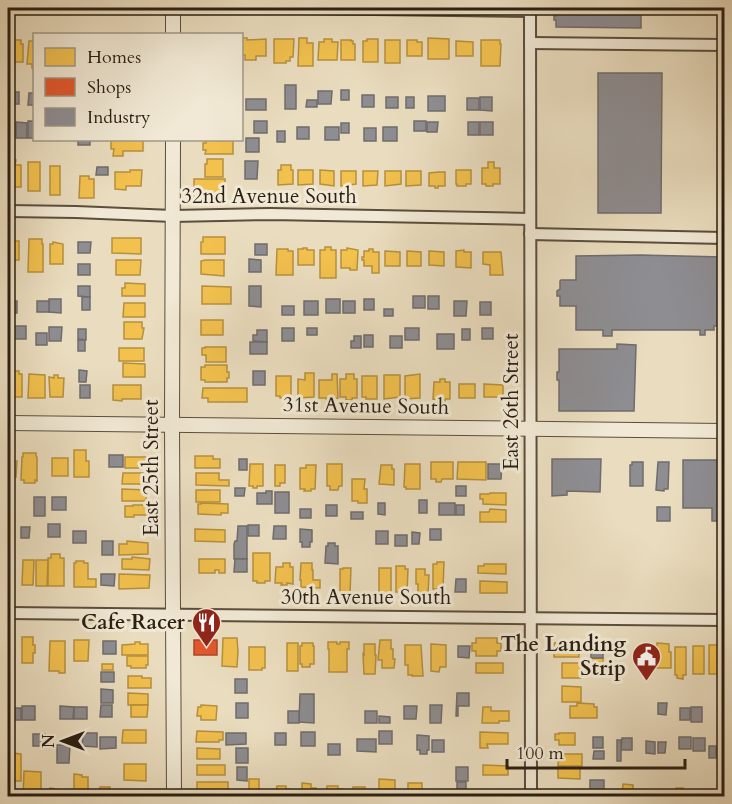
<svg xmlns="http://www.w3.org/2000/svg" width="732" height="804" font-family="Cardo,serif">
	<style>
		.homes { fill: #f2c14e; stroke: #b6903c; stroke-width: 1.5 }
		.shops { fill: #e4572e; stroke: #ac4626; stroke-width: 1.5 }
		.industry { fill: #8d8d92; stroke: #6f6c6c; stroke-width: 1.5 }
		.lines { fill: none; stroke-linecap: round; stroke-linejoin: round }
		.minor-casing { stroke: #5a4e3e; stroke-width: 14 }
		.tertiary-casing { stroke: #5a4e3e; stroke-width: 16 }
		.minor { stroke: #f1e9d5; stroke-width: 10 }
		.tertiary { stroke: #f1e9d5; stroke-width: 14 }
		.labels { text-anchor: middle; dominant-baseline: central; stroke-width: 6; stroke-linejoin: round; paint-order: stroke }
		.street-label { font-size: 21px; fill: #2a1f13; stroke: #f1e9d5 }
		.poi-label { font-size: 21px; font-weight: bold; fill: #2a1f13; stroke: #f1e9d5; text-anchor: end }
	</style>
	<rect width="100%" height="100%" fill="#eaddbf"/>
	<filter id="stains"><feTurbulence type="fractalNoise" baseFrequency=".00333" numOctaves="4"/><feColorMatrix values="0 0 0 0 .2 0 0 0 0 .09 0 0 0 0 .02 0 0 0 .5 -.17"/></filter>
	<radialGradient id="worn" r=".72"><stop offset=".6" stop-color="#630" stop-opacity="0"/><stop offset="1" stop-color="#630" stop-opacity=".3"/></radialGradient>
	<g class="homes">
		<polygon points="242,38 247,38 247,40 266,39 266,56 256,56 256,60 245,60 245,55 242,55"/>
		<polygon points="299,38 307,38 307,43 313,43 313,66 298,66"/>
		<polygon points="428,38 449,39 449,59 428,59"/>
		<polygon points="274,39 294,39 293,57 290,57 290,61 286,61 286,63 274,63"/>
		<polygon points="324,39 332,39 332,42 338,42 337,60 318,60 319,42 324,42"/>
		<polygon points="367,39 378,39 378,62 363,62 363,41 367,41"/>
		<polygon points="12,40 21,40 21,44 23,44 23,62 8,62 8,43 12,43"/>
		<polygon points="341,40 351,40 351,41 353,41 353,44 355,44 355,60 341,60"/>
		<rect x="385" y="40" width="15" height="23"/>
		<polygon points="407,40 417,40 417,42 422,42 422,56 407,56"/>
		<polygon points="481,40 500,40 500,44 501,44 500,66 481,66"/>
		<polygon points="29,41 34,41 34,68 32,68 32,64 27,64"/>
		<polygon points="456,41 473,42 473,56 456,56"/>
		<polygon points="111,140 143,140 143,151 123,151 123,156 113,156 114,149 111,149"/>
		<polygon points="206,140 233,140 233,154 205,154 206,150 203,150 203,143 206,143"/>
		<polygon points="8,159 16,160 15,165 21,165 21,187 8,187"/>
		<polygon points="207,159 223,159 223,177 205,177 205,164 207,164"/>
		<rect x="28" y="162" width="12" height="29"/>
		<polygon points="488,162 494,162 494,168 500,168 500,184 493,184 493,186 486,186 486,184 482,184 482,168 488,168"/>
		<polygon points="281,165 291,165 291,170 293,170 293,184 278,185 278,170 281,170"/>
		<rect x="50" y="166" width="10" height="29"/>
		<polygon points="130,170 142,170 141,186 126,186 126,190 115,189 115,172 130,172"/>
		<polygon points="298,170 313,170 313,184 298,185"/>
		<polygon points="320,170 334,171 334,186 320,184"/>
		<polygon points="456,170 471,170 471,184 466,184 466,186 457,186 457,184 456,184"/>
		<polygon points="341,171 356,171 356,184 341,186"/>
		<polygon points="363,171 378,171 377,185 363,186"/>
		<polygon points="385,171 401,171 401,184 385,186"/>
		<polygon points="406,171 421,171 421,185 406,186"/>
		<polygon points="439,172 445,172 445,186 438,186 438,188 435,188 435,186 429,186 429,173"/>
		<polygon points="80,176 89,176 89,179 94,179 94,198 79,198"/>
		<polygon points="194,179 225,179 225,187 223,187 223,190 226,190 226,194 223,194 223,198 194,198"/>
		<polygon points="203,237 225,237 225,254 201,254 201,242 203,242"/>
		<polygon points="112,238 141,238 141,254 112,253"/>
		<polygon points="29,239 42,239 42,244 43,244 43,272 28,272"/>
		<polygon points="8,241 19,241 19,260 14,260 14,268 8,268"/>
		<polygon points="53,242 63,244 63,264 50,264 50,244 53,244"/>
		<polygon points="325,247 331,247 331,250 336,250 336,278 320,278 320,250 325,250"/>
		<polygon points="303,248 307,248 307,250 314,250 314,265 298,265 298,249 303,249"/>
		<polygon points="347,248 358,250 357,270 350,270 350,268 341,268 341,250 347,250"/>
		<polygon points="277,249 288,249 288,251 293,251 293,275 276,275"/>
		<polygon points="369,249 373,249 373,252 379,252 379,273 372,273 372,266 364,266 364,260 362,260 362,257 364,257 364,251 369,251"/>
		<polygon points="464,250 464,252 471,252 471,268 456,267 456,251"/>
		<polygon points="385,251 400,252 400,266 385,266"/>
		<polygon points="407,251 421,252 421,266 407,266"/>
		<polygon points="429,251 444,252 444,266 429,265"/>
		<polygon points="483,252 501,252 503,275 490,275 490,265 483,264"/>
		<polygon points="116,260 141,260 140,275 116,275"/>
		<polygon points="205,260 224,260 224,276 201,274 201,261"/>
		<polygon points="125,283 145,284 145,296 122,296 122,288 125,288"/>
		<polygon points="202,286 231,287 231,304 202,304"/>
		<polygon points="124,303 145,303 145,317 123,317"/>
		<rect x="201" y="320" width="22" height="15"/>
		<polygon points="124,322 142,322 142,328 144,328 142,339 124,339"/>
		<polygon points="205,347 226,347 226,362 206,362 206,355 202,355 202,348 205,348"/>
		<rect x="119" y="348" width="25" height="13"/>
		<polygon points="123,363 145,364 145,377 123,377"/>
		<polygon points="205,365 227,365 227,372 229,372 229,378 227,378 227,382 205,382 205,380 201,380 201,367 205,367"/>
		<polygon points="12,371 19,371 19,374 22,374 22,397 8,397 8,374 12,374"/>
		<polygon points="305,373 314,373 314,397 298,398 298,379 305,380"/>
		<polygon points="29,374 45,375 45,398 28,398"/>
		<polygon points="332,374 337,374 338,398 326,399 326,398 319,398 319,380 332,380"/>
		<polygon points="346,374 354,374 354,379 357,379 357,398 352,398 352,400 346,400 346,397 340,397 340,379 346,379"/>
		<polygon points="420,374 420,398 405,399 405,376"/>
		<polygon points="54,375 58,375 58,378 64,378 63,397 50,397 49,377 54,378"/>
		<polygon points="384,375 400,375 400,397 384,399"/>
		<polygon points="276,376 291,376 291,398 280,398 280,396 276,396"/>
		<polygon points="362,376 377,376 377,399 366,399 366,397 362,397"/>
		<polygon points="440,379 445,379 445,382 450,382 450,399 445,399 445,401 433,399 434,382 440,382"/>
		<rect x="459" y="384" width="16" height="14"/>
		<polygon points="484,384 503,385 503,397 484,397"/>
		<polygon points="113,385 141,385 141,399 122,399 122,401 113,400"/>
		<polygon points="203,388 247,388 247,402 208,402 208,398 202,398"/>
		<polygon points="74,450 86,450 86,461 89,461 89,477 74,477"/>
		<polygon points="23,453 36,453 36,456 37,457 37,481 35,480 35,483 24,483 24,480 21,480 22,457 23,457"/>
		<polygon points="195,456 213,456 213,459 220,459 220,468 195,468"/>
		<rect x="125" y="457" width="24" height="11"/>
		<polygon points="8,458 8,461 17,461 16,477 8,477"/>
		<rect x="52" y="458" width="16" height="18"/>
		<polygon points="431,462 453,462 453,479 442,479 441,482 436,482 436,479 431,479"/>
		<polygon points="458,462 486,462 486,480 457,479"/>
		<polygon points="250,464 263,464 263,486 257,486 257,488 253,488 253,486 249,486"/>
		<polygon points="327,464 342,464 342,486 339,486 338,490 330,490 330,486 327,486"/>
		<polygon points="405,464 420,464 420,489 406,489 406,487 404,487"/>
		<polygon points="275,465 285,465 285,483 280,483 280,486 275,486"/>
		<polygon points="306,465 316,465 315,489 311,489 311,491 304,491 305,489 300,489 300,468 306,468"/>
		<polygon points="381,465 392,465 392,469 394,469 394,485 379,484"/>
		<polygon points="123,473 149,473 149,484 122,484"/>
		<polygon points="196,473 219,473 219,480 229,480 229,486 196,485"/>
		<polygon points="352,479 365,479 364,489 367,489 367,503 358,503 358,501 352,501"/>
		<polygon points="122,489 147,490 146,501 122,501"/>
		<rect x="196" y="490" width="24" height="12"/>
		<polygon points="490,493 506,493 506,505 483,504 483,499 480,499 480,494 489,494"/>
		<polygon points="201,503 228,504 228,513 221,513 221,515 198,514 198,504 201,504"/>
		<polygon points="133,505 147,505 147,515 134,515 134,517 125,517 125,506 133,506"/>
		<polygon points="490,509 506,510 506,522 480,522 480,512 489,512"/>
		<polygon points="195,529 225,530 225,542 195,541"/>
		<polygon points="127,541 148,543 148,554 119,555 119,544 127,544"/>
		<polygon points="253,553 270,553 270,581 265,581 265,583 257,583 257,581 253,581"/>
		<polygon points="51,554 60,554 60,558 64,558 64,586 48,586 48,558 51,558"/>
		<polygon points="8,557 13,557 13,563 10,563 10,565 12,565 12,574 10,574 9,585 8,585"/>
		<polygon points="132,557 150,559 149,570 122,569 122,559 132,559"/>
		<polygon points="199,559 225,559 225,573 219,573 219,570 215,570 215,573 199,573"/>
		<polygon points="23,560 34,560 33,585 22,585"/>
		<polygon points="36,560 48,560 47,586 36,586"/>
		<polygon points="76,561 84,561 84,563 88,563 88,579 96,579 96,587 74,587 74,563 76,563"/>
		<polygon points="437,562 444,562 443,589 433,589 433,564 437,564"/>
		<polygon points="283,563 290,563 290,567 293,567 293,584 287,583 287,585 281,585 282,583 275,583 276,567 283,567"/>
		<polygon points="301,563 312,563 312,570 313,570 313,580 320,580 320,588 301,587 301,580 300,580"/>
		<polygon points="484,564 506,564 506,574 478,573 478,566 484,566"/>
		<polygon points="396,566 405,566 405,569 408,569 407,592 396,592"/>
		<polygon points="343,568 351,568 350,593 340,593 340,569 343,569"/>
		<polygon points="379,568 391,568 391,594 379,593"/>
		<polygon points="416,569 425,569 425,575 429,575 428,594 418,594 418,584 416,584"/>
		<polygon points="119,574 150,575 149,588 119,589"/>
		<polygon points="480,581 507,582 507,593 480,593"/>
		<polygon points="22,637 33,637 33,645 35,645 35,653 33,653 33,663 22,663"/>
		<polygon points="223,638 237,638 238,651 237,667 222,666"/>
		<polygon points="476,638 497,638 497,643 501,643 501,651 497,651 497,656 476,656 476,651 472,651 472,643 476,643"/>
		<polygon points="74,640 89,640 88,661 74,661"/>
		<polygon points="380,640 391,640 391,649 393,649 393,659 395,659 394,668 382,668 382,660 378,660"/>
		<polygon points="50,641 65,641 65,673 59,673 59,671 49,671"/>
		<polygon points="135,642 140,642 140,644 148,644 148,655 122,655 122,645 135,644"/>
		<polygon points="328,642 337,642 337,644 340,644 340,642 349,642 349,649 347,649 347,672 329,672 329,649 328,649"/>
		<rect x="287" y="643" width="11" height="28"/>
		<polygon points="302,643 313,643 313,646 314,646 314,664 310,664 310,667 302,667 302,664 300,664 300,646 302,646"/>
		<rect x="554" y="643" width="25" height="14"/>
		<polygon points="657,643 669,644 669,652 671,652 671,668 656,668"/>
		<polygon points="364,644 375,644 375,655 376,655 375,674 364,674 363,654 364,655"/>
		<polygon points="431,644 446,645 446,667 440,667 439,672 431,671"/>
		<polygon points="405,645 421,645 423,676 412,676 412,675 408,675 408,665 405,665"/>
		<rect x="709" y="645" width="15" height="29"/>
		<rect x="693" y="646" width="11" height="28"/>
		<polygon points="249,647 265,647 265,668 262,668 262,670 249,670"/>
		<polygon points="675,647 686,647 686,675 683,675 683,679 677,678 677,675 675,675"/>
		<polygon points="127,656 148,656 148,665 146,665 146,668 131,668 131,666 127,666"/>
		<rect x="590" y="658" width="13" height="13"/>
		<rect x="476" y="663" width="27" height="10"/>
		<rect x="562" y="663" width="19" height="15"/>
		<rect x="102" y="664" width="11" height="6"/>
		<polygon points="128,676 142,676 142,678 151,678 151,688 128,688"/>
		<polygon points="562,686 581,687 581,702 562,702"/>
		<polygon points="128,693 148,694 148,705 128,705"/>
		<polygon points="577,703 594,704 594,707 597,707 597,718 570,718 570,706 577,706"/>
		<polygon points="131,705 148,705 147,717 131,717"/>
		<polygon points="201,705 217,706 216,720 201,720 201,716 197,716 198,707 201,707"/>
		<polygon points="483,707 491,707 491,711 509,711 509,721 499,721 499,723 482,723"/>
		<polygon points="123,730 146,730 146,743 122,743"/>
		<polygon points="197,731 223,732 223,740 219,740 219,742 196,742"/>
		<polygon points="480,732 508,733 508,744 487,744 488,748 480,748"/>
		<polygon points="559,733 575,733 575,745 559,745 559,740 555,740 555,734 559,734"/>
		<polygon points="197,748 220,749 220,759 197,759"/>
		<polygon points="12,753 21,754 21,781 8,781 8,757 12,757"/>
		<polygon points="559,754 582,754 582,766 558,766"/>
		<polygon points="124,764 146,764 146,781 124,780"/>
		<rect x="197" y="765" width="28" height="10"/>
		<polygon points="483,765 508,766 508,775 483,775"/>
		<polygon points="558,767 580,768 580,779 558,778"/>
		<polygon points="24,771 41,772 41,796 23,796"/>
		<polygon points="74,774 82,775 82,777 88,777 88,796 74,796"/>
		<polygon points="249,779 259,779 259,796 262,796 249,796"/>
		<polygon points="379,779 395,780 395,796 379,796"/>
		<rect x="197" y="782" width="31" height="10"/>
		<polygon points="302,783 311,784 311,788 316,788 316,796 302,796"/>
		<polygon points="408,783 422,783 422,790 419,790 419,796 408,796"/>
		<polygon points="623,784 633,785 633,790 636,790 636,796 622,796"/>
		<polygon points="277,786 286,786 286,789 290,789 290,796 275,796"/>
		<polygon points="327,786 338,786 338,789 343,789 343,796 327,796"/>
		<rect x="100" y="787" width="10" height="9"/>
		<rect x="353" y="787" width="12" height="9"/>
		<polygon points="50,788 56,789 56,792 64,792 64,796 49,796"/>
		<polygon points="676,788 683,788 683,792 686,792 686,796 675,796"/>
		<rect x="643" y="790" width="12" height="6"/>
		<rect x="660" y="791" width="10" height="5"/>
	</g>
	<rect class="shops" x="194" y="640" width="23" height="15"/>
	<g class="industry">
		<polygon points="575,8 641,8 641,28 556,27 556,20 554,20 554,16 556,16 556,9 575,9"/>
		<polygon points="598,73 662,73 661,213 598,213"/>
		<rect x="285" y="85" width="11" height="24"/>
		<rect x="341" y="90" width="8" height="10"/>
		<polygon points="318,91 332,91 331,104 318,104"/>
		<rect x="8" y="92" width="11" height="12"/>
		<polygon points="29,93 34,93 34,105 28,105"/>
		<rect x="362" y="95" width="12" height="12"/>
		<rect x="428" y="96" width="17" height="15"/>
		<rect x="386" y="97" width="12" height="11"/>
		<rect x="406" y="97" width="8" height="11"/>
		<polygon points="480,97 492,97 492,111 480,110"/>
		<rect x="467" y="98" width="12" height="12"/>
		<rect x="246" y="99" width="20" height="11"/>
		<polygon points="307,100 317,100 317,107 306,107"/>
		<rect x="28" y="121" width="6" height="17"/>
		<rect x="254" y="121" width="13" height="12"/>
		<rect x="414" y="121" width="12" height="10"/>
		<polygon points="16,122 27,123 27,138 16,138"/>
		<polygon points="427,122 438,122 437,132 427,132"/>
		<rect x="468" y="122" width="11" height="13"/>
		<rect x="480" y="122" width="13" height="13"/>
		<rect x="341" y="123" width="8" height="10"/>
		<rect x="297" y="127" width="12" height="12"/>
		<rect x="325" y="127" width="14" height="13"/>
		<rect x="383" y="127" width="14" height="14"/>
		<rect x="364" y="128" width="12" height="13"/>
		<rect x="277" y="131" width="8" height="11"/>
		<rect x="246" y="138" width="13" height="14"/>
		<rect x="78" y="140" width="12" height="5"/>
		<polygon points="245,161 258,161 257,179 245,179"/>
		<polygon points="97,167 108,167 108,175 96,175"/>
		<polygon points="78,242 91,242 90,253 78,253"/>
		<rect x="255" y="244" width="12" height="11"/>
		<polygon points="640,255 722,257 723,326 714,326 714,330 705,330 705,335 700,335 700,330 612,330 612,336 603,336 603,330 576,330 576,306 560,306 560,296 557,296 557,291 560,289 560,281 561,280 576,280 576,256"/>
		<polygon points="249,259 261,260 261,272 249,272"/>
		<rect x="78" y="264" width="12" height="11"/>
		<polygon points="78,286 90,286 90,297 78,296"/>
		<polygon points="249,286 261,286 261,307 249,306"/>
		<polygon points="8,296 13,296 13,301 17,301 17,313 8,313"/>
		<rect x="413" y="296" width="12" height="12"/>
		<rect x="428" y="296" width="11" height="13"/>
		<rect x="82" y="297" width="8" height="13"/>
		<polygon points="49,299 61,299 61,313 49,312"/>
		<rect x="326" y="299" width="14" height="14"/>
		<rect x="364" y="299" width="10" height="11"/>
		<rect x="37" y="301" width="12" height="11"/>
		<rect x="304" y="301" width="14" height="14"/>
		<rect x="343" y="301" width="12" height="12"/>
		<polygon points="454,301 467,301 466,316 454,316"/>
		<rect x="480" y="302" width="11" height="13"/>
		<rect x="282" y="306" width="12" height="9"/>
		<rect x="384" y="309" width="9" height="7"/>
		<polygon points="10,326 26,326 26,339 9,339"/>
		<polygon points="49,327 62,327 61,341 49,341"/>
		<rect x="282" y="328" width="12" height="13"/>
		<rect x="307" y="328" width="10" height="7"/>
		<rect x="405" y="328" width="14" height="12"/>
		<rect x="482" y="328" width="11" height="11"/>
		<polygon points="78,329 86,329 86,340 78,339"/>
		<rect x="462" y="329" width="8" height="11"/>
		<polygon points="257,330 267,330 267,342 253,341 253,335 257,335"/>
		<rect x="36" y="333" width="11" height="12"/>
		<rect x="437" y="334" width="17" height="15"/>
		<rect x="364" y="335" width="9" height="12"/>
		<polygon points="354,336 361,336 361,348 351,348 351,341 354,341"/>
		<rect x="390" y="336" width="12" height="12"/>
		<rect x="78" y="340" width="7" height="11"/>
		<rect x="250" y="342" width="17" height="12"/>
		<polygon points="617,344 636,345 634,411 559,411 559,380 557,380 557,372 559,372 559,349 617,349"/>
		<polygon points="79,370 87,371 86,382 79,382"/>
		<rect x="253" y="371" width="12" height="14"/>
		<rect x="80" y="385" width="10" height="13"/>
		<rect x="109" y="455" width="14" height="12"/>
		<rect x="239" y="459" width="8" height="11"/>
		<polygon points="552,459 601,459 600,492 567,491 567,495 552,496"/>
		<polygon points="683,460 724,460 724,521 712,521 712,508 683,508"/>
		<polygon points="632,462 643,462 643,486 630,486 630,465 632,465"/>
		<polygon points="658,462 669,462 668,489 664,489 664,491 656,490"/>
		<polygon points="488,464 502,464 501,479 488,479"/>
		<rect x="456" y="486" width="10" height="10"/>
		<polygon points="235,488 245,488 244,496 235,496"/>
		<polygon points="266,491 272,491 272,504 257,504 257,493 266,493"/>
		<rect x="275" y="492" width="14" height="21"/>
		<rect x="34" y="497" width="11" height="19"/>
		<rect x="52" y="497" width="14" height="13"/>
		<rect x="419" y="500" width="8" height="13"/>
		<polygon points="378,503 385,503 385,515 378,514"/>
		<rect x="439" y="503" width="16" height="12"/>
		<rect x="326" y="505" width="11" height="11"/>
		<rect x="456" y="505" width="8" height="10"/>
		<rect x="657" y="507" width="13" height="14"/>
		<rect x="300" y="509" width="11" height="9"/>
		<rect x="351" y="512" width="12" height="7"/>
		<rect x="48" y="524" width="12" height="13"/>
		<rect x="248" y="525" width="11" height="11"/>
		<polygon points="238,526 247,526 247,559 234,559 234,544 235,541 237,541"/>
		<polygon points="274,526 286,526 286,539 273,539"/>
		<polygon points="21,527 30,527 29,538 21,538"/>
		<polygon points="300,529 312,530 312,542 310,542 310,547 302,547 302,542 300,542"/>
		<rect x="430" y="529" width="11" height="11"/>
		<rect x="73" y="531" width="13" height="12"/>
		<rect x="376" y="531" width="12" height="13"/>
		<polygon points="412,532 420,533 419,544 412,544"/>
		<rect x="395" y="535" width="12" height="11"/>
		<rect x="102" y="541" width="11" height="14"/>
		<polygon points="328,543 335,543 335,546 338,546 338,564 325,563 326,546 328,546"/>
		<polygon points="235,559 247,559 247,572 234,572"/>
		<polygon points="101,574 115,574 114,586 101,585"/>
		<polygon points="456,579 466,579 466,592 455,592"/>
		<rect x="103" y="641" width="13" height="13"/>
		<polygon points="458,646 470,646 469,658 458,657"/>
		<rect x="591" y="646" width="12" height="12"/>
		<rect x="101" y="672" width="13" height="10"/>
		<rect x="235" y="679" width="12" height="14"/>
		<polygon points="101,689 113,690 113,703 101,703"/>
		<polygon points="457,693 469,693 469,706 458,706 458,716 456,716"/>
		<polygon points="300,694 314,694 314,723 299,722"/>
		<rect x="236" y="703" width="12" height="15"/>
		<polygon points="658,703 667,703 666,715 658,714"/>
		<polygon points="101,705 112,705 112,717 100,717"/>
		<polygon points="430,705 442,705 441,723 430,723"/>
		<rect x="22" y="706" width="13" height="14"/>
		<polygon points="60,706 74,707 73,719 60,719"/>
		<polygon points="404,706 417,706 416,719 404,719"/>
		<rect x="74" y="707" width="13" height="12"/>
		<rect x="691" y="707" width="11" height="15"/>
		<rect x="11" y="708" width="10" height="12"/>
		<rect x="680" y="708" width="10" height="12"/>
		<rect x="288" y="711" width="11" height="12"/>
		<rect x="365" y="711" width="12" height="12"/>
		<polygon points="379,716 390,717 390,723 379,723"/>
		<rect x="379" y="731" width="13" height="13"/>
		<rect x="301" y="732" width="14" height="14"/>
		<polygon points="83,733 97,733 97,747 82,746"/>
		<polygon points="226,733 246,733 246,744 226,745"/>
		<rect x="275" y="733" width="11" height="12"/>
		<rect x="33" y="734" width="12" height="12"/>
		<polygon points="417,735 429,736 429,750 427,750 427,754 420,754 420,750 417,750"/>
		<polygon points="100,737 116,737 116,748 100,749"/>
		<rect x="593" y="737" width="10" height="11"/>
		<rect x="679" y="737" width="12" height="12"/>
		<polygon points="622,738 632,738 632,750 621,750"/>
		<rect x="693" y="738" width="12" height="13"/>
		<polygon points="357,739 376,739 376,752 357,751"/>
		<rect x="432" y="740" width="12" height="12"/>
		<rect x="617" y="740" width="4" height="21"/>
		<polygon points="646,741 655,742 655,754 646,753"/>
		<polygon points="658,742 666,742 665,753 658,753"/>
		<rect x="328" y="744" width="12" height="11"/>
		<polygon points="57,745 70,745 69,763 57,763"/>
		<rect x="709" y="746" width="7" height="12"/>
		<rect x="236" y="748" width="12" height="15"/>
		<polygon points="594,751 604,751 604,759 593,759"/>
		<polygon points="237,767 247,767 247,781 237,780"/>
		<rect x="456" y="767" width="12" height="14"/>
		<rect x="590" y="780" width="14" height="10"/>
		<rect x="457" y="782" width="9" height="11"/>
		<polygon points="590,791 604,791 603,796 590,796"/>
	</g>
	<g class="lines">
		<defs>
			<g id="minor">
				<polyline points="182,8 191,8"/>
				<polyline points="295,8 530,11"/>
				<polyline points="530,8 531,796"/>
				<polyline points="530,43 724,45"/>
				<polyline points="8,211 76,212 173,216 271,214 530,219"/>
				<polyline points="530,234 724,238"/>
				<polyline points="8,613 724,620"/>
			</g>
			<g id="tertiary">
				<polyline points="173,34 173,8"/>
				<polyline points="173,140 172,425 174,796"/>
				<polyline points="8,423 724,431"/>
			</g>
		</defs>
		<use href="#minor" class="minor-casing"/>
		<use href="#tertiary" class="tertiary-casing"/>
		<use href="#minor" class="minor"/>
		<use href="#tertiary" class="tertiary"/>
	</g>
	<defs>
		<symbol id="restaurant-pin" viewBox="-11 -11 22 30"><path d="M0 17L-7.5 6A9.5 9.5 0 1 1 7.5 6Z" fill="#8f2418" stroke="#f1e9d5"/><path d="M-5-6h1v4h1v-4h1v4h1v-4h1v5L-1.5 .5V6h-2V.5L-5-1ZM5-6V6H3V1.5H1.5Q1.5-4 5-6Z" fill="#fff"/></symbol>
		<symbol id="civic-pin" viewBox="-11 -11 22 30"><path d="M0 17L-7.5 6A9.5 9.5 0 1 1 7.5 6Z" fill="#8f2418" stroke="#f1e9d5"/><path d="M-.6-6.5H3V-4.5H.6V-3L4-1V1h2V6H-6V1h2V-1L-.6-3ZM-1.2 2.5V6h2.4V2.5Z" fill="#fff"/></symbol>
	</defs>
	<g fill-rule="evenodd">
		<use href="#restaurant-pin" x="190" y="606" width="33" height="45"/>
		<use href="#civic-pin" x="630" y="640" width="33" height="45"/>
	</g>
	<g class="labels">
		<g class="street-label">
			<text x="269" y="196">32nd Avenue South</text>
			<text transform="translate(511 402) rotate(-90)">East 26th Street</text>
			<text transform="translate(366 406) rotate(1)">31st Avenue South</text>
			<text transform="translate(151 468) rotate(-90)">East 25th Street</text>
			<text x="366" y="597">30th Avenue South</text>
		</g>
		<g class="poi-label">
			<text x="185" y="622">Cafe Racer</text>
			<text x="626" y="644">The Landing<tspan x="626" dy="24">Strip</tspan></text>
		</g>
	</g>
	<rect width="732" height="804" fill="none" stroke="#eaddbf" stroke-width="30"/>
	<rect x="9" y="9" width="714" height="786" fill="none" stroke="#2a1f13" stroke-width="3"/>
	<rect x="15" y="15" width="702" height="774" fill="none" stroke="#2a1f13" stroke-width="1.5"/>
	<rect x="33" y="33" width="210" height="108" fill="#f1e9d5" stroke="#a19887" stroke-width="1.5"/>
	<rect x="45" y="48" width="30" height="18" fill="#f2c14e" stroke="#a19887" stroke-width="1.5"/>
	<text x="87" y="63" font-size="18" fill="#2a1f13">Homes</text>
	<rect x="45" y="78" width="30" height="18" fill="#e4572e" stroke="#a19887" stroke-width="1.5"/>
	<text x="87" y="93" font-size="18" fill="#2a1f13">Shops</text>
	<rect x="45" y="108" width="30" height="18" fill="#8d8d92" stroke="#a19887" stroke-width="1.5"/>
	<text x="87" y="123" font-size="18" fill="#2a1f13">Industry</text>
	<g transform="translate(63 741) rotate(270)" stroke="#f1e9d5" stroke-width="4.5" paint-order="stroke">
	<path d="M0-4.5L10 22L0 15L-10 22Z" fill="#2a1f13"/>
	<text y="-9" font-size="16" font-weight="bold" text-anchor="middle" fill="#2a1f13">N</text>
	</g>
	<path d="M507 759v9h178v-9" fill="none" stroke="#2a1f13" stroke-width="3"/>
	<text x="516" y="759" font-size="18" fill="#2a1f13" stroke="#f1e9d5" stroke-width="4.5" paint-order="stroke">100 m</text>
	<rect width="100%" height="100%" filter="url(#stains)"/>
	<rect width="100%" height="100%" fill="url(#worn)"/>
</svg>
